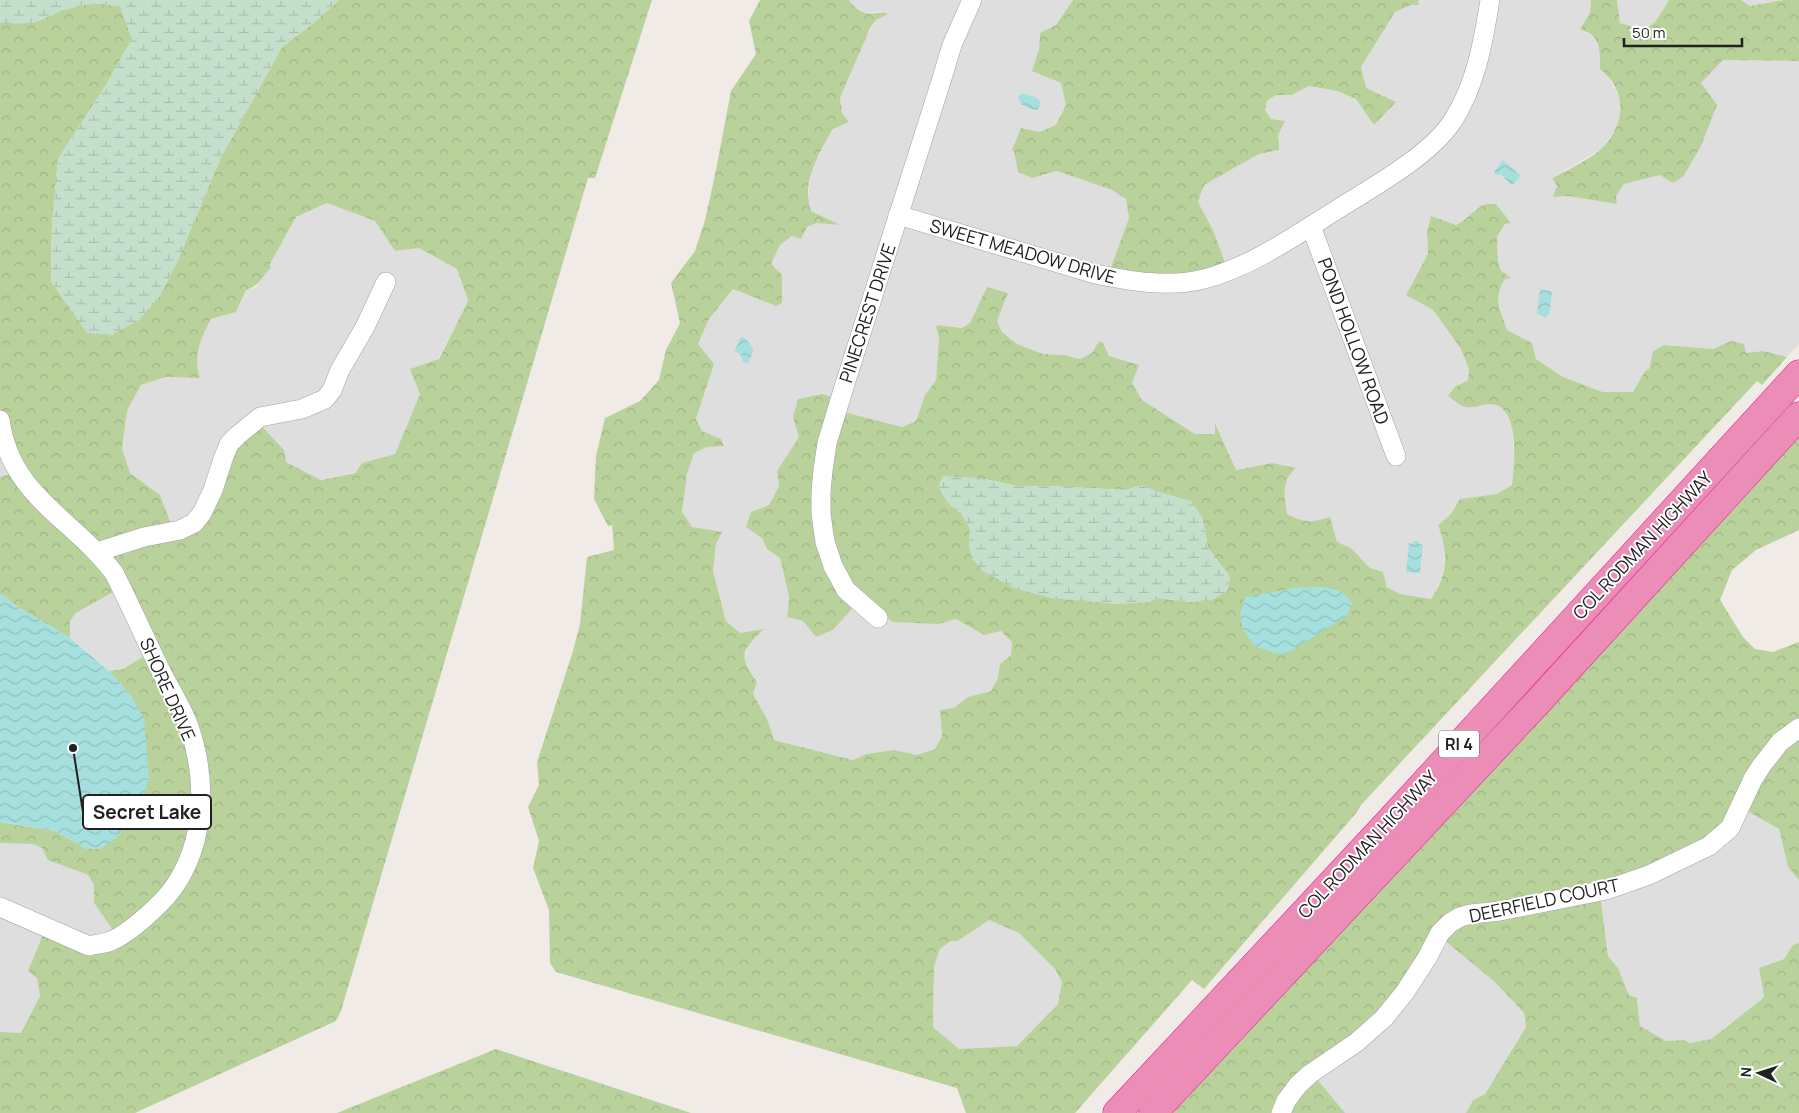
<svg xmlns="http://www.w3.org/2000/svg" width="1799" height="1113" font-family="Manrope,sans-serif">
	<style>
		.residential { fill: #dfdede }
		.forest { fill: url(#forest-crowns); fill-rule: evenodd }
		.wetland { fill: url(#wetland-marsh) }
		.water { fill: url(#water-waves) }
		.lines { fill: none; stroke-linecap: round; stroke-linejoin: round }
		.minor-casing { stroke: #a2a2a2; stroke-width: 20 }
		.highway-casing { stroke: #e22295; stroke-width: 29 }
		.minor { stroke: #fff; stroke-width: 19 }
		.highway { stroke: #eb8db6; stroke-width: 28 }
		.labels { text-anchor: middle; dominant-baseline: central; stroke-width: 4; stroke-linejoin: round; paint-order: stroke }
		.shield { fill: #fff; stroke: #646464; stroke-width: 1 }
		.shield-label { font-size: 16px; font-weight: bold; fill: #212121 }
		.street-label { font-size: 18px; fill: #212121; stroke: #fff }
		.leader { fill: none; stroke: #212121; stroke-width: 2 }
		.callout-dot { fill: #212121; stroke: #fff; stroke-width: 2 }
		.callout { fill: #fff; stroke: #212121; stroke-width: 2 }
		.callout-label { font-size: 19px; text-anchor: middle; font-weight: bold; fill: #212121 }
	</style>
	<defs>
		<pattern id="forest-crowns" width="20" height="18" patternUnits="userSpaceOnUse" patternTransform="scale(1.25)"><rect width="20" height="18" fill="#b9d29b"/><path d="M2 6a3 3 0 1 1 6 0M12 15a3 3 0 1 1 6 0" fill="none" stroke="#9fb485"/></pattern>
		<pattern id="wetland-marsh" width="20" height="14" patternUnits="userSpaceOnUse" patternTransform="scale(1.25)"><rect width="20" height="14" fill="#c4e0cc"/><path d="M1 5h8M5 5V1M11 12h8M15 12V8" fill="none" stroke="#a8c0af"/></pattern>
		<pattern id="water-waves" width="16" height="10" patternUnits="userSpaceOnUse" patternTransform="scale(1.25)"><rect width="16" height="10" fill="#a6e0de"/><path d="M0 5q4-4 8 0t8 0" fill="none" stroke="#8fc0be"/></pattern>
	</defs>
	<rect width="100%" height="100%" fill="#f1ebe7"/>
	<g class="residential">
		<polygon points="849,0 1073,0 1056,25 1040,33 1039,49 1032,71 1061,83 1066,105 1057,125 1039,132 1014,152 1018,172 1032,178 1057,171 1112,190 1126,199 1129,218 1108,275 1213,230 1198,202 1204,185 1259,154 1279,150 1271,119 1265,110 1267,101 1276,95 1292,95 1309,86 1337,91 1356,99 1375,124 1361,67 1395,11 1411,5 1419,5 1418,0 1591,0 1590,12 1580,30 1595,36 1600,46 1600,69 1607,75 1621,99 1619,125 1601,149 1552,178 1557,186 1554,197 1568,196 1617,203 1616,196 1624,184 1660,175 1673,182 1683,177 1701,146 1701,83 1723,60 1799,61 1799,344 1787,357 1763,351 1746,353 1731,341 1714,349 1664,345 1653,351 1649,369 1645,371 1633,392 1603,392 1563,377 1536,359 1532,343 1507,330 1497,296 1499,288 1505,279 1511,278 1501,271 1498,261 1497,237 1505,224 1511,223 1496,204 1491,203 1475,209 1465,222 1456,225 1431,216 1427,233 1428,254 1406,295 1433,310 1461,349 1469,369 1468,380 1455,387 1464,407 1495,404 1506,411 1512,425 1514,460 1512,485 1497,494 1460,500 1451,514 1438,525 1444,541 1444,565 1442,577 1431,599 1400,594 1387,587 1383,572 1370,568 1351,548 1337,543 1317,521 1300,521 1287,514 1284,484 1290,474 1296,469 1272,463 1236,470 1216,424 1215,434 1195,434 1142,400 1132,383 1109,356 1099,341 1092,353 1080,359 1063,355 1043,354 1017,344 1002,332 997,321 970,323 962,328 938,325 936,327 939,338 936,381 925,395 916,421 902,427 844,412 842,400 822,394 816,395 793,417 800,436 777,471 779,486 769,505 751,512 767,549 780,558 789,597 787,617 803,621 816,637 833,630 860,600 939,624 956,619 984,635 1001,631 1012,642 1011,655 1000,664 998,678 991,691 968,697 954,708 940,710 942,736 935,749 917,756 894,750 866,754 853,760 774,740 768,721 753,694 757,682 746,666 744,660 749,643 763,630 740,633 726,621 713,571 716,544 691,527 682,512 687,474 694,452 707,447 724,446 721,439 702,431 696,419 708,383 698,344 709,319 733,289 776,306 771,264 780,245 792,236 801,239 807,227 818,223 838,225 811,211 808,201 811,170 842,113 840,98 871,26 883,11 867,13 850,4"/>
		<polygon points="1617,0 1669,0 1656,21 1644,30 1620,23"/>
		<polygon points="1741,0 1783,0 1750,6"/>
		<polygon points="327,203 375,221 395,251 419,248 457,269 468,300 466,305 420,394 395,454 362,463 355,472 321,480 286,462 198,518 173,529 160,495 130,473 122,448 127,411 141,385 165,377 200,378 196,366 199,341 211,319 236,312 246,290 256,287 266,272 271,268 270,264 296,217"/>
		<polygon points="0,435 16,472 0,477"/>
		<polygon points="118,589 149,653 123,669 109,671 70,638 70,621 76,613"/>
		<polygon points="1747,811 1779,829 1788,867 1799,880 1799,943 1793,945 1784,959 1759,968 1764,996 1762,999 1737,1020 1730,1023 1711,1039 1690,1043 1683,1040 1666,1041 1640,1026 1637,998 1629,995 1618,968 1608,956 1600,893"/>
		<polygon points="0,843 33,844 42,848 48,860 88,875 94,885 94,903 115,933 37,978 40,996 21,1033 0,1032"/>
		<polygon points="989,920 1019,933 1055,969 1062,982 1058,1004 1017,1046 958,1049 933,1027 934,966 940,949 951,941 959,941"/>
		<polygon points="1444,940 1495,982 1524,1013 1526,1027 1485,1094 1473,1100 1466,1113 1345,1113 1316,1078"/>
	</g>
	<g class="forest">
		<path d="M339 0H652L595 178H588L341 1011 336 1021 135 1113H0V1032L21 1033 40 996 37 978 28 971 45 930 83 945 115 933 94 903V885L88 875 48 860 42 848 33 844 0 843V822L55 831 87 849 132 697 109 671 123 669 149 653 118 589 76 613 70 621V638L18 607 0 593V477L16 472 0 435V23H34L62 10 93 3 120 6 132 39 106 85 58 159 52 224 51 282 159 297 177 262 221 157 282 47 317 20ZM327 203 375 221 395 251 419 248 457 269 468 300 466 305 439 359 410 369 420 394 395 454 362 463 355 473 321 480 286 462 284 450 257 421 227 445 188 526 173 529 160 495 130 473 122 448 127 411 141 385 165 377 200 378C193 355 200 340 211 319L236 312 246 290C261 285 261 277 271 268L270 264 296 217Z"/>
		<path d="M760 0H849C851 5 861 12 866 13 874 15 880 10 888 14L876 20 871 26 840 98 842 113 849 122 833 129C819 154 801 181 811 211L840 225 817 223 807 227 801 239 792 236 780 245 771 264 782 275V303L776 306 733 289 709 319 698 344 714 364 696 419 702 431 721 439 724 446 707 447 694 453 687 474 682 512 692 527 722 532 716 544 713 571 726 621 740 633 764 629C741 651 738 656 757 682L753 694 768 721 774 740 853 760 866 754 894 750 917 755 935 749 942 736 940 710 954 708 968 697 991 691 998 678 1000 664 1011 655 1012 642 1001 631 984 635 956 619 939 624 893 622 862 600H860L833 630 816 637 803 621 787 617 789 597 780 558 767 549 762 538 746 527 751 512 769 505 779 486 777 471 799 437 793 417 798 399 822 394 842 400 844 412 902 427 916 421 925 395 936 380 939 338 936 327 938 325 962 328 970 323 987 287 1008 293 997 321 1002 332 1017 344 1043 354 1063 355 1080 359 1092 353 1099 341 1103 343 1109 356 1139 365 1132 383 1142 400 1195 434H1215V423L1236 470 1272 463 1296 468C1280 482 1285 495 1287 514 1304 523 1312 523 1330 517L1337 542 1351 548 1370 568 1383 572 1387 587 1400 594 1431 599C1435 592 1440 585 1442 577 1448 560 1444 541 1438 525L1451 514 1460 499 1497 494 1512 485C1514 465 1520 413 1496 405 1487 402 1474 409 1465 407 1459 406 1453 399 1448 396L1455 387 1468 380 1469 369 1461 349 1433 310 1406 295 1428 254 1427 233 1431 216 1456 225C1471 219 1476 201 1496 204L1511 223 1505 224 1497 237 1498 261 1501 271 1511 278 1505 279C1492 299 1501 309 1507 330L1532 343 1536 359 1563 377 1603 392H1633L1645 371 1649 369 1653 351 1664 345 1713 349 1731 341 1744 344 1746 353 1763 351 1787 357 1762 385 1757 381 1361 805 1357 812 1204 989 1192 980 1075 1113H966L957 1088 556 972 550 963 549 910 533 868 539 841 528 807 539 785 537 762 573 651 580 624 587 557 614 550 612 525 608 526 594 499 596 456 605 418 640 401 659 380 666 350 680 323 671 283 695 251 705 220 715 175 731 91 756 54 749 21ZM979 478 1022 487 1046 486 1126 490 1143 485 1202 517 1208 548 1230 577 1227 591 1189 602 1158 598 969 546 970 528 962 515ZM989 920 1019 933 1055 969 1062 982 1058 1004 1017 1046 959 1049 933 1027 934 966 940 949 951 941H958Z"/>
		<polygon points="1073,0 1418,0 1419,5 1411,5 1395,12 1361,67 1366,88 1396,102 1374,125 1356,99 1337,91 1309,86 1292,95 1276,95 1267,101 1265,110 1271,119 1285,121 1278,135 1279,150 1259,154 1204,185 1198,202 1213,230 1228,271 1225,273 1108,275 1129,218 1126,199 1112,190 1057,171 1032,178 1018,172 1014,152 1012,150 1021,128 1039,132 1056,125 1066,105 1061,83 1032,71 1039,49 1040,33 1056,25"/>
		<path d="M1591 0H1617L1620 23 1644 30 1656 21 1669 0H1741L1750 6 1783 0H1799V61L1723 60 1701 83 1717 105 1701 146 1683 177 1673 183 1660 175 1624 184 1616 196 1617 204 1568 196 1553 197 1557 186 1552 178C1566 171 1590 159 1601 149 1626 125 1628 91 1600 69 1600 52 1602 34 1580 30L1590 12Z"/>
		<polygon points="1799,418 1799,530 1756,550 1732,570 1720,600 1743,637 1755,649 1773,652 1799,642 1799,880 1788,867 1779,829 1747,811 1706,848 1600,894 1608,956 1618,968 1629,995 1637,998 1640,1026 1666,1041 1683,1040 1690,1043 1711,1039 1762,999 1764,996 1759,968 1784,959 1793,945 1799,943 1799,1113 1466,1113 1473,1100 1485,1094 1526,1027 1524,1013 1495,982 1444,940 1419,970 1316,1078 1345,1113 1173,1113"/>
		<polygon points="496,1049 691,1113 337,1113"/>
	</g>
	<g class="wetland">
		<polygon points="0,0 339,0 317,20 282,47 221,157 177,262 159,297 139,320 112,335 87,333 51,282 52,224 58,159 106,85 132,39 120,6 93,3 62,10 34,23 5,24 0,23"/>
		<polygon points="943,476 979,478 1022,487 1046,486 1126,490 1143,485 1153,490 1191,501 1202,517 1208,548 1230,577 1227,591 1210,601 1189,602 1158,598 1152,602 1116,604 1051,598 1014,588 984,572 972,559 969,546 970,528 962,515 948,503 938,487"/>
	</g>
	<g class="water">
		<polygon points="1023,93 1037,98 1041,103 1037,110 1030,109 1021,104 1018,96"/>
		<polygon points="1503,160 1521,176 1512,185 1500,174 1498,176 1494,172"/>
		<polygon points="1540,289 1552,291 1549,315 1546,315 1546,317 1537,314"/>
		<polygon points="742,337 746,339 754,350 748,363 743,362 741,355 734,350 738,344 739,339"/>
		<polygon points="1414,541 1419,542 1419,544 1423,544 1420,573 1406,572 1409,543 1413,544"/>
		<path d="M1315 587C1332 587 1341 589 1352 603L1348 614 1337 622 1286 654 1275 653 1255 646 1243 629 1240 615 1245 597 1295 588Z"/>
		<polygon points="0,593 18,607 70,638 109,671 132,697 144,719 149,777 142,804 129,824 118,836 101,849 87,849 55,831 0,822"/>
	</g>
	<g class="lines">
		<defs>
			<g id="minor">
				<path d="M898 215 1095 274C1130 281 1168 288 1204 279 1253 266 1296 235 1338 209 1374 186 1428 157 1452 122 1476 85 1483 43 1490 0"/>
				<polyline points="1311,226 1396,456"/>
				<path d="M0 420C10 496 74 519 114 573 130 604 144 637 160 669 169 688 182 707 189 727 207 779 206 840 174 887 162 904 130 933 111 941 103 944 96 944 89 946L0 907"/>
				<polyline points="97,552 144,537 180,530 194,523 202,513 213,490 223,459 229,444 238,435 260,417 302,409 325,399 332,390 340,370 365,327 386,282"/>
				<polyline points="878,618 846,590 833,566 825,542 821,514 821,492 823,470 827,443 844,387 943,75 952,45 972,0"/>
				<polyline points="1281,1113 1286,1101 1298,1085 1310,1074 1357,1042 1384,1018 1405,992 1427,958 1440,933 1450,923 1460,917 1471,914 1500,911 1606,890 1649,875 1709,846 1730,828 1753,779 1762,765 1780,742 1799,728"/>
			</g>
			<g id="highway">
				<polyline points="1117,1113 1387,824 1799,374"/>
				<polyline points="1153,1113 1536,704 1799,416"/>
			</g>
		</defs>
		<use href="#minor" class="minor-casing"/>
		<use href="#highway" class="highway-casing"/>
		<use href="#minor" class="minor"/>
		<use href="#highway" class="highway"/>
	</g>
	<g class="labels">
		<rect class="shield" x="1439" y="730.5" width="40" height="27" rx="4"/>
		<g class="shield-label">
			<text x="1459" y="744">RI 4</text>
		</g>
		<g class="street-label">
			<text transform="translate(1023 251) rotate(16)">SWEET MEADOW DRIVE</text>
			<text transform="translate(867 313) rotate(-72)">PINECREST DRIVE</text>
			<text transform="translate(1354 341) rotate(70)">POND HOLLOW ROAD</text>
			<text transform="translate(1642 545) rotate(-47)">COL RODMAN HIGHWAY</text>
			<text transform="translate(168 689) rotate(66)">SHORE DRIVE</text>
			<text transform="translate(1367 844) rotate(-47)">COL RODMAN HIGHWAY</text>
			<text transform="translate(1544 900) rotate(-12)">DEERFIELD COURT</text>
		</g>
	</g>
	<path class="leader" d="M73 748L83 812"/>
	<circle class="callout-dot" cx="73" cy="748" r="5"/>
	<rect class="callout" x="83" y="795" width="128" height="34" rx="5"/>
	<g class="callout-label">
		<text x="147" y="819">Secret Lake</text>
	</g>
	<g transform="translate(1759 1073) rotate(274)" stroke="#ffffff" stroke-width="4" paint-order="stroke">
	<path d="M0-4L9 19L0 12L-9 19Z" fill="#212121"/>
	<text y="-8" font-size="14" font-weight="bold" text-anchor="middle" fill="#212121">N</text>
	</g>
	<path d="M1624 38v8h118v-8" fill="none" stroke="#212121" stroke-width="2.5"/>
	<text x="1632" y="38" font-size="15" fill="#212121" stroke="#ffffff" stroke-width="4" paint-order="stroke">50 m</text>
</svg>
